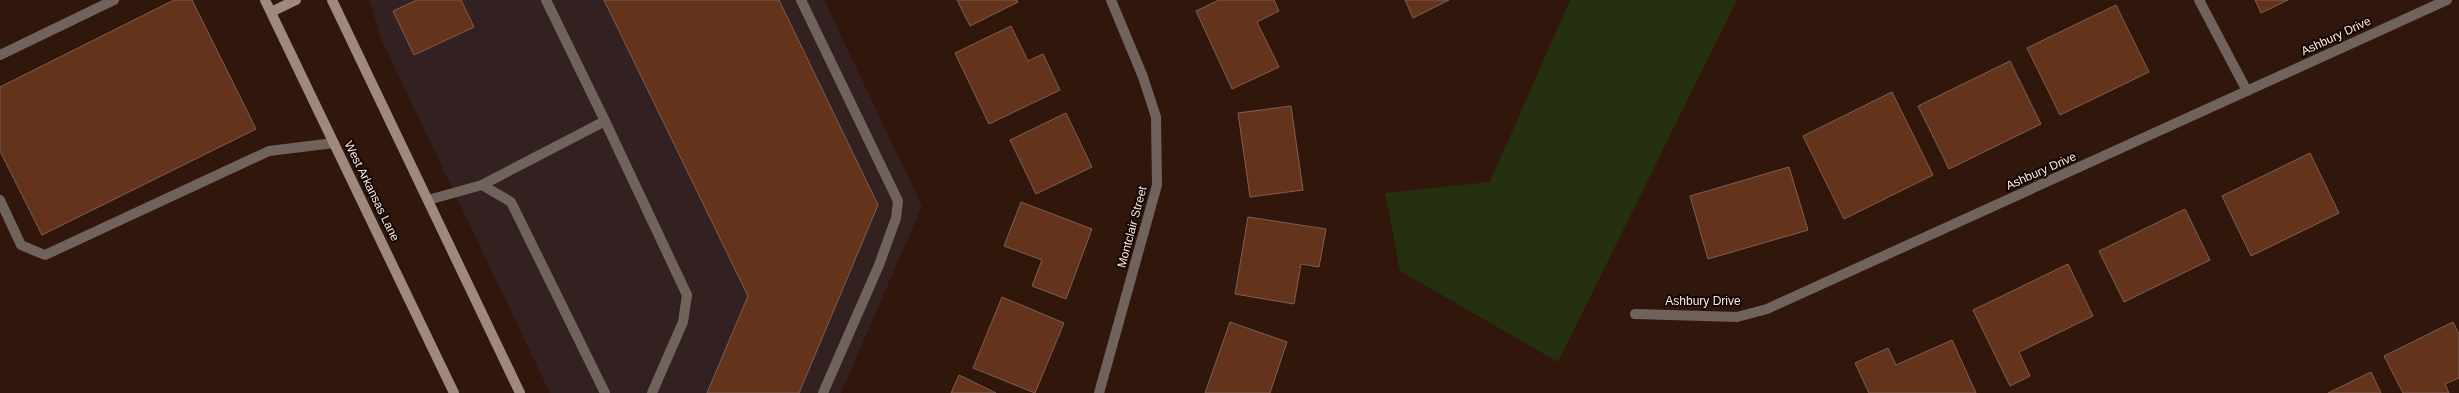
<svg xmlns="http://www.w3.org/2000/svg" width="2459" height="393" font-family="Helvetica,sans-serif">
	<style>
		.commercial { fill: #332020 }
		.green { fill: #24300f }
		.building { fill: #64331b; stroke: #7f5f51 }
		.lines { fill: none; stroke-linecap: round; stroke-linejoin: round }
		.lane { stroke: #70635b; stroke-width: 10 }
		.street { stroke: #70635b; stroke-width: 10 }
		.secondary { stroke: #9f897d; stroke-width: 10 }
		.labels { text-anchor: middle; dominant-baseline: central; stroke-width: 4; stroke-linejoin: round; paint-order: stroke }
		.street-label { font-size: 12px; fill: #fdeae1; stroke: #110603 }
	</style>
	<rect width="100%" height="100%" fill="#31170b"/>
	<polygon class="commercial" points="369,0 824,0 922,206 841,393 550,393 382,41"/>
	<polygon class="green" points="1570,0 1737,0 1558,362 1400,271 1385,193 1490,182"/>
	<g class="building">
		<polygon points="174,0 192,0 256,129 42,235 0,151 0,87"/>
		<polygon points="417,0 461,0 474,27 414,55 393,11"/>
		<polygon points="604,0 779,0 878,205 799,393 707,393 748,296"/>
		<polygon points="957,0 1017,0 1018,2 970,26"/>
		<polygon points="1219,0 1274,0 1279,11 1257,22 1279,67 1232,89 1196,11"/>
		<polygon points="1405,0 1449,0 1413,18"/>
		<polygon points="2255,0 2288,0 2261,13"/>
		<polygon points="2116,5 2149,72 2060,115 2027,48"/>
		<polygon points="1011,26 1028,61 1043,54 1060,90 989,124 955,53"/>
		<polygon points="2010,61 2041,124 1949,169 1918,106"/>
		<polygon points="1892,92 1933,175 1844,219 1803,136"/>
		<polygon points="1291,106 1303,190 1250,197 1238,113"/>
		<polygon points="1066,113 1092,167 1036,194 1010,140"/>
		<polygon points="2310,153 2339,213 2251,256 2222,196"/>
		<polygon points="1789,167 1808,230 1708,259 1690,196"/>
		<polygon points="1021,202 1092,229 1066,299 1032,286 1042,260 1004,246"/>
		<polygon points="2185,209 2210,260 2124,302 2099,251"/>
		<polygon points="1248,217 1326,229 1319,267 1301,264 1294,304 1235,294"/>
		<polygon points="2068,264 2093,316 2019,352 2030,376 2010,386 1973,310"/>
		<polygon points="1002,297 1064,323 1035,393 973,368"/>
		<polygon points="1230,322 1287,342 1270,393 1205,393"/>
		<polygon points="2453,322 2459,334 2459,378 2445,384 2449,393 2403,393 2384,356"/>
		<polygon points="1952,340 1976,393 1869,393 1855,363 1888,348 1896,365"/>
		<polygon points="2371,372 2381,393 2328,393"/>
		<polygon points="959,375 996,393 951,393"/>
	</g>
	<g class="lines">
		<g class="lane">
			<polyline points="801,0 898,201 896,218 879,265 823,393"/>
			<polyline points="0,55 114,0"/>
			<polyline points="605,121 687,295 683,322 652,393"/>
			<polyline points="482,185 605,121 546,0"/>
			<polyline points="0,200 21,245 45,255 269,151 334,143"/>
			<polyline points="428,200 482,185 511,202 605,393"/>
		</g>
		<g class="street">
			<polyline points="2199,0 2247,91"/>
			<polyline points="1635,314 1737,317 1767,309 2447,0"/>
			<polyline points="1099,393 1157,185 1156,117 1143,77 1111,0"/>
		</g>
		<g class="secondary">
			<polyline points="265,0 454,393"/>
			<polyline points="332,0 520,393"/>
			<polyline points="271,12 296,0"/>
		</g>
	</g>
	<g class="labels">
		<g class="street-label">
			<text transform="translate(2336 36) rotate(-25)">Ashbury Drive</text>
			<text transform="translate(2041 171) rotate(-24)">Ashbury Drive</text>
			<text transform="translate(372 191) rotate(64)">West Arkansas Lane</text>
			<text transform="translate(1132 227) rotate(-75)">Montclair Street</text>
			<text x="1703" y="301">Ashbury Drive</text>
		</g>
	</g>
</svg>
